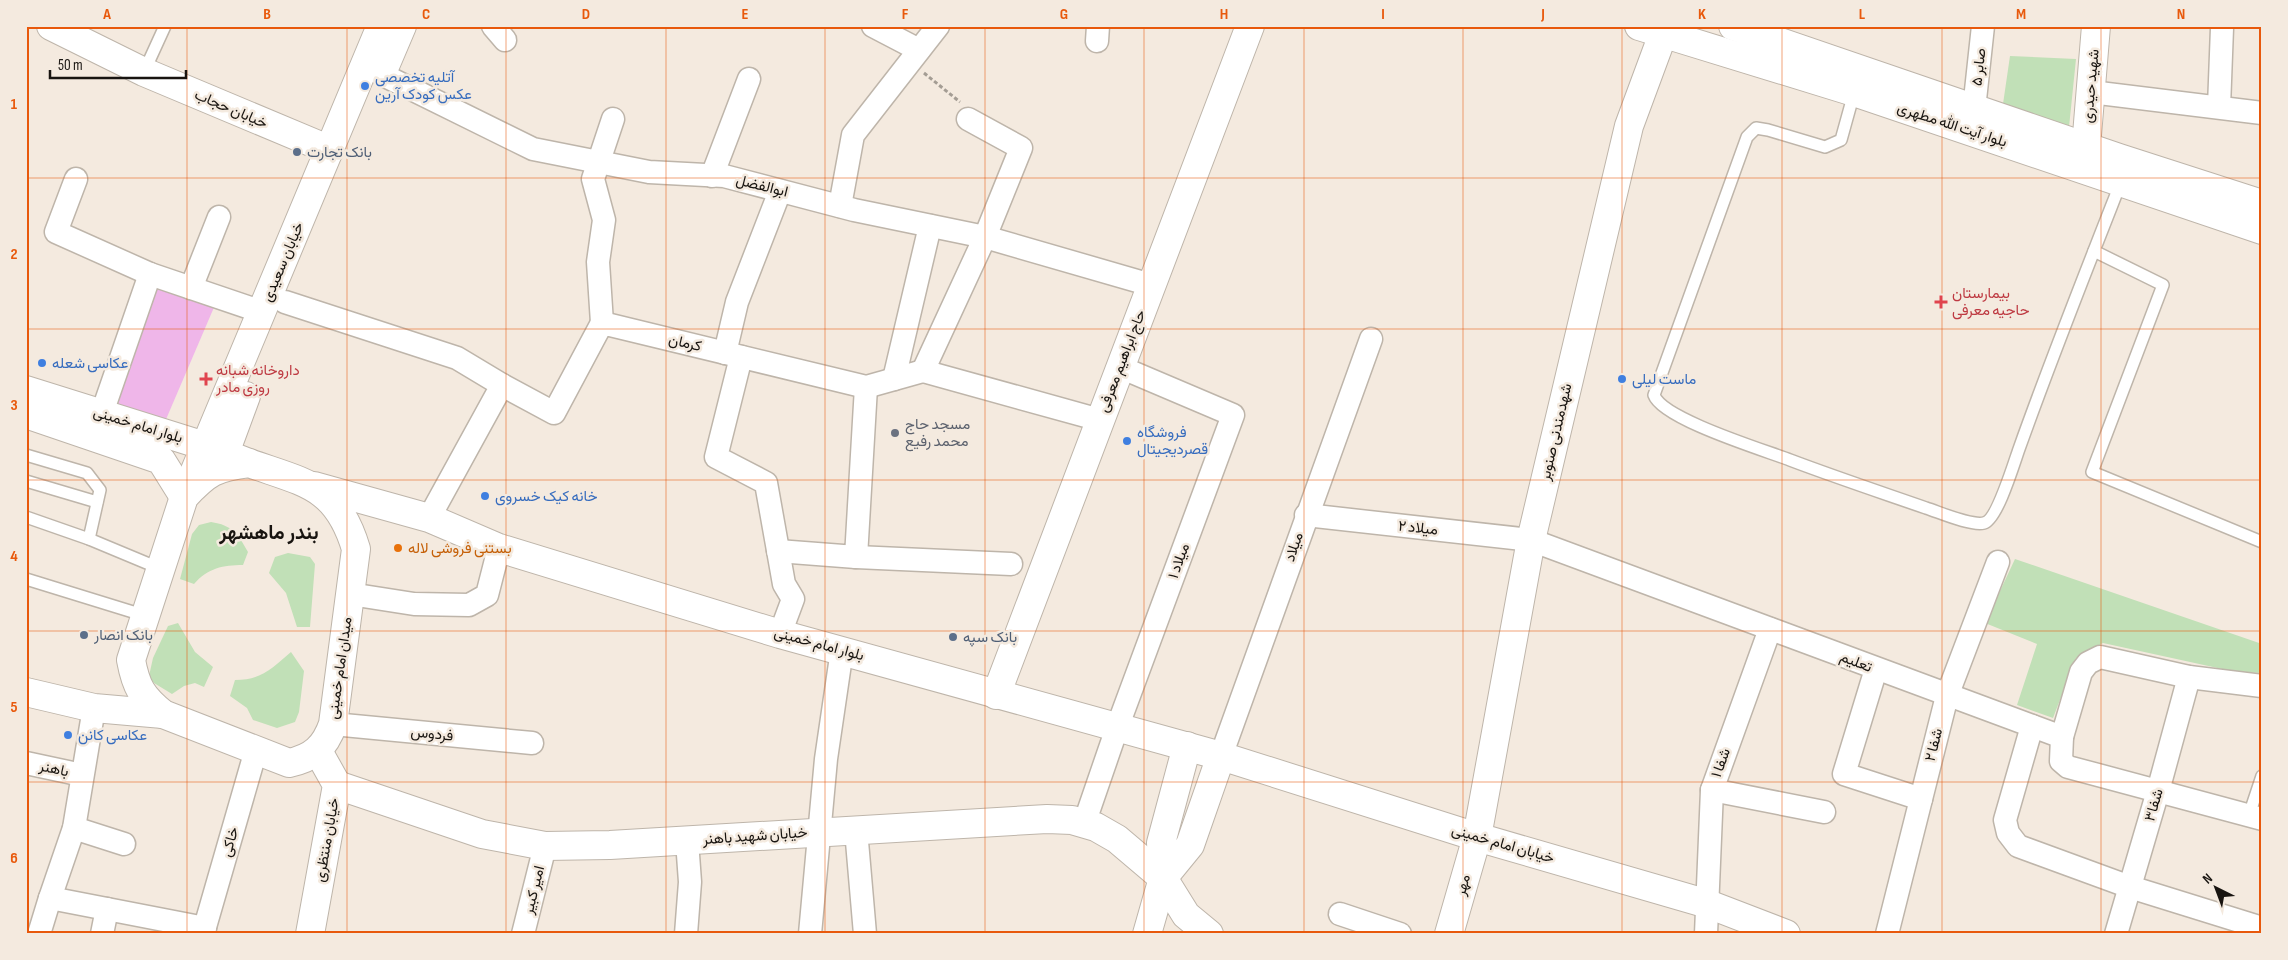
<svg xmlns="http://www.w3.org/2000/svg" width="2288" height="960" font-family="'Sofia Sans Condensed',Vazirmatn,sans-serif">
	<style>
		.green { fill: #c1e0b7 }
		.building { fill: #efb6e9 }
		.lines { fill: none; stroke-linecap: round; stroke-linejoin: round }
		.lane-casing { stroke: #beb5aa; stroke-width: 14 }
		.street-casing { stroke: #beb5aa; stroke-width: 25 }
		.secondary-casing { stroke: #beb5aa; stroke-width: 30 }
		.primary-casing { stroke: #beb5aa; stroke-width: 30 }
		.path { stroke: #a49d94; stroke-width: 3; stroke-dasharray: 4 2.5; stroke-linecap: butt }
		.lane { stroke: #fff; stroke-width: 11 }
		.street { stroke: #fff; stroke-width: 22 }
		.secondary { stroke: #fff; stroke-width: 28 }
		.primary { stroke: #fff; stroke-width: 28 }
		.grid { fill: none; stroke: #e8590c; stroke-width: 1; stroke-opacity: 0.55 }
		.shop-dot { fill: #3f7fe0; stroke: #f4eadf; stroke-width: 2 }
		.service-dot { fill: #5c6f8a; stroke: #f4eadf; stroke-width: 2 }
		.health-dot { fill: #e0444e; stroke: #f4eadf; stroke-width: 2 }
		.worship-dot { fill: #6b7280; stroke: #f4eadf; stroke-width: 2 }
		.food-dot { fill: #e8710a; stroke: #f4eadf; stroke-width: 2 }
		.labels { text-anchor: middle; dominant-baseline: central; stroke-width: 5; stroke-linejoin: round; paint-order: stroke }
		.street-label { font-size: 15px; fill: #181410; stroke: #f4eadf }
		.shop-label { font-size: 15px; fill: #366cbe; stroke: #f4eadf; text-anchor: start }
		.service-label { font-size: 15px; fill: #4e5e75; stroke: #f4eadf; text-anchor: start }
		.health-label { font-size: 15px; fill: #be3a42; stroke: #f4eadf; text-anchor: start }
		.worship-label { font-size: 15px; fill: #5b616d; stroke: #f4eadf; text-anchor: start }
		.food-label { font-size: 15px; fill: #c56008; stroke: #f4eadf; text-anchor: start }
		.district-label { font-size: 20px; font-weight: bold; fill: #181410; stroke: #f4eadf }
		.neatline { fill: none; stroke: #e8590c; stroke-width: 2 }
		.grid-label { font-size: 16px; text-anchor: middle; font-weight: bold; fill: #e8590c }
	</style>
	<rect width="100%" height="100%" fill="#f4eadf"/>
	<g class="green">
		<polygon points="2010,56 2076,59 2069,127 2003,104"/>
		<path d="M211 522C232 525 238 534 248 552L243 565C223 565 208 568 194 584L180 579 192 534 199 525Z"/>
		<polygon points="288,553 310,557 315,564 310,627 297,627 286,593 269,573 275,557"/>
		<polygon points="2015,559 2262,644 2262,673 2236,672 2103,643 2076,658 2053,718 2017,705 2037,644 1985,623"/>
		<polygon points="178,623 195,652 213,667 204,687 195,683 184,686 172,694 154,683 149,676 153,658 168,626"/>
		<path d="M291 652 304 671 299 712 295 722 277 728 253 720 247 708 230 696 235 680C262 680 272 668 291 652Z"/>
	</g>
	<polygon class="building" points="154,288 215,305 164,424 109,407"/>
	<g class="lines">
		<defs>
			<g id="lane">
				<polyline points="144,72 165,26"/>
				<path d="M1854 93 1841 140 1825 147 1768 130 1756 128 1747 137 1654 395C1662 419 1764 450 1790 460 1835 477 1880 492 1926 508 1939 512 1970 526 1984 523 1997 520 2014 463 2019 449 2051 359 2086 271 2121 182"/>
				<polyline points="2094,251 2163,285 2092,472 2262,542"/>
				<polyline points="26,455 87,473 100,490 89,539"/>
				<polyline points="26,481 97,502"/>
				<polyline points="26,517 89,539 161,569"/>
				<polyline points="26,579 146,616"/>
				<polyline points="2249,815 2262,776"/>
			</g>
			<g id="street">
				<polyline points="493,26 505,40"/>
				<polyline points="873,26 919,50"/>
				<polyline points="1097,41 1098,26"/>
				<polyline points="381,74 533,149 649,172 724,176 854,210 985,237 1151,285"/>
				<polyline points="2091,92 2262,113"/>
				<polyline points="2219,107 2222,28"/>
				<polyline points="1974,109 1983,26"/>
				<polyline points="712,176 749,79"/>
				<polyline points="76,179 56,232 150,274 262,312"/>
				<polyline points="840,206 853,135 938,26"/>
				<polyline points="191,288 219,217"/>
				<polyline points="285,302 457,358 502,385 429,518"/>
				<polyline points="602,323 598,262 604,220 593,179 613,119"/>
				<polyline points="725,353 737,302 780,191"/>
				<polyline points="741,357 716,457 766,483 784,584 793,599 780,634"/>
				<polyline points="923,371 985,237 1021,148 968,119"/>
				<polyline points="923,371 1100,420"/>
				<polyline points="894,379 930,226"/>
				<polyline points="502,385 554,413 602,323 866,387 923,371"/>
				<polyline points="102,413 150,274"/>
				<polyline points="1306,515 1531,540 2062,737 2061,761 2068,767 2262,819"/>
				<polyline points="778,551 856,557 866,387"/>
				<polyline points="856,557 1011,564"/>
				<polyline points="350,594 414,604 469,605 487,595 499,548"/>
				<polyline points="1876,669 1844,774 1921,799"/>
				<polyline points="333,724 532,743"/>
				<polyline points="2032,726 2005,820 2008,833 2018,846 2130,887 2262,928"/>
				<polyline points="2062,737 2081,672 2088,663 2100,657 2189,677 2262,686"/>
				<polyline points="1221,756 1371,339"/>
				<polyline points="26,763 82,775"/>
				<polyline points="1712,790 1824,812"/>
				<polyline points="1084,824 1117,728 1233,415 1120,367"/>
				<polyline points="74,828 124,844"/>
				<polyline points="856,830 865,934"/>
				<polyline points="50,898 74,828 94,708"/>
				<polyline points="1340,914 1400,934"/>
				<polyline points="39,934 50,898 205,928"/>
				<polyline points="102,934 107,909"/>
				<polyline points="203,934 256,750"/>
				<polyline points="523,934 545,846"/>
				<polyline points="686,934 690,882 687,841"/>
				<polyline points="810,934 826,759 842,650"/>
				<polyline points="1706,934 1712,790 1770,629"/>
				<polyline points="1887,934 1947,696 1998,562"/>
				<polyline points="2116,934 2158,791 2189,677"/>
			</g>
			<g id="secondary">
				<polyline points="51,26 144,72 330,150"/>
				<polyline points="1639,26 1854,92 2262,230"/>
				<polyline points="1733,26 2119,158 2262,204"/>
				<polyline points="385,66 402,26"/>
				<polyline points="2086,147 2096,26"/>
				<polyline points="225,453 246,396"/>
				<polyline points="314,486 429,518 499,548 780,634 1221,756 1477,837 1708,904 1786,934"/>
				<polyline points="184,497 381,26"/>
				<polyline points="26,692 94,708 163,714"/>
				<polyline points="996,695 1250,26"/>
				<polyline points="337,785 482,834 545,846 610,845 1047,819 1072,820 1096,827 1117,839 1163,878 1186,915 1209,934"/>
				<polyline points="1163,878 1190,845 1221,756"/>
				<polyline points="310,934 337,785 318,751"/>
				<polyline points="1147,934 1163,878 1161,843 1187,746"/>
				<polyline points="1449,934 1477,837 1531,540 1629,126 1666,26"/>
			</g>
			<g id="primary">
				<polyline points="26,390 205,446 249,463"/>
				<polyline points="26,414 161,460 184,497"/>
				<path d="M249 463C305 483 337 485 356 549L333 724C325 747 313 758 289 763L163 714C142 697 136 687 131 660L184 497C207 472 216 467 249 463Z"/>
			</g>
		</defs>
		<use href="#lane" class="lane-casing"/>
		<use href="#street" class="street-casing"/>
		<use href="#secondary" class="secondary-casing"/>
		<use href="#primary" class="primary-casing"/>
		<polyline class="path" points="924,73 960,102"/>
		<use href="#lane" class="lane"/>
		<use href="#street" class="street"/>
		<use href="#secondary" class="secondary"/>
		<use href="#primary" class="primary"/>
	</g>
	<path class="grid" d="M187 26V934M347 26V934M506 26V934M666 26V934M825 26V934M985 26V934M1144 26V934M1304 26V934M1463 26V934M1622 26V934M1782 26V934M1942 26V934M2101 26V934M26 178H2262M26 329H2262M26 480H2262M26 631H2262M26 782H2262"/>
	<g class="shop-dot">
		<circle cx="365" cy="86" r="5"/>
		<circle cx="42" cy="363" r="5"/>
		<circle cx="1622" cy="379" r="5"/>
		<circle cx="1127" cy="441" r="5"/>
		<circle cx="485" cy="496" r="5"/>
		<circle cx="68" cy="735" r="5"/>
	</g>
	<g class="service-dot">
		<circle cx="297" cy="152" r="5"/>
		<circle cx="84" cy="635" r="5"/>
		<circle cx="953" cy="637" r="5"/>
	</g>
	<g class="health-dot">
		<path d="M1938.5 294.5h5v5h5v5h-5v5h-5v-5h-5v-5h5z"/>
		<path d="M203.5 371.5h5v5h5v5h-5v5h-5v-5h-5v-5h5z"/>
	</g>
	<circle class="worship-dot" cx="895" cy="433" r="5"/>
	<circle class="food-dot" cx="398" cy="548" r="5"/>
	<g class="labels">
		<g class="street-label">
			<text transform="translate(1979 67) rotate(-84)">صابر ۵</text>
			<text transform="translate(2091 86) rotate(-85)">شهید حیدری</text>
			<text transform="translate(231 109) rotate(23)">خیابان حجاب</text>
			<text transform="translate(1952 125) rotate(18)">بلوار آیت الله مطهری</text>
			<text transform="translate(762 186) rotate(14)">ابوالفضل</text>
			<text transform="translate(283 262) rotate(-67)">خیابان سعیدی</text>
			<text transform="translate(685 343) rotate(13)">کرمان</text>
			<text transform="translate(1122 361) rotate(-69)">حاج ابراهیم معرفی</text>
			<text transform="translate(138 425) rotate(17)">بلوار امام خمینی</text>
			<text transform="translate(1556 432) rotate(-77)">شهدمندنی صنوبر</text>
			<text transform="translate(1418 528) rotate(6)">میلاد ۲</text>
			<text transform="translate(1294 547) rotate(-71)">میلاد</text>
			<text transform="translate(1179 561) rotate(-70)">میلاد ۱</text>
			<text transform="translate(819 644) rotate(15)">بلوار امام خمینی</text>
			<text transform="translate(1856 662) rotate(21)">تعلیم</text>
			<text transform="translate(340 668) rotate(-82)">میدان امام خمینی</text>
			<text transform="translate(432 734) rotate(6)">فردوس</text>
			<text transform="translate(1934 745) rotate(-76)">شفا ۲</text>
			<text transform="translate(1721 763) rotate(-70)">شفا ۱</text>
			<text transform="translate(54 769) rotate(12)">باهنر</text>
			<text transform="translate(2154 805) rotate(-74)">شفا۳</text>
			<text transform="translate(755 836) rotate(-4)">خیابان شهید باهنر</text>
			<text transform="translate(327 840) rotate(-80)">خیابان منتظری</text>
			<text transform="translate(230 842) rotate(-74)">خاکی</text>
			<text transform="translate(1503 844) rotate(16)">خیابان امام خمینی</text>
			<text transform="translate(1463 885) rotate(-74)">مهر</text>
			<text transform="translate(534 890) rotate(-76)">امیر کبیر</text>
		</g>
		<g class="shop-label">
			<text x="375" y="77">آتلیه تخصصی<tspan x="375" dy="17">عکس کودک آرین</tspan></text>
			<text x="52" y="363">عکاسی شعله</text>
			<text x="1632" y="379">ماست لیلی</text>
			<text x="1137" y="432">فروشگاه<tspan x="1137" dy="17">قصردیجیتال</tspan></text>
			<text x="495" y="496">خانه کیک خسروی</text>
			<text x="78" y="735">عکاسی کانن</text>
		</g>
		<g class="service-label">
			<text x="307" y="152">بانک تجارت</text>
			<text x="94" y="635">بانک انصار</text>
			<text x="963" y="637">بانک سپه</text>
		</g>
		<g class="health-label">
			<text x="1952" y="293">بیمارستان<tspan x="1952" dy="17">حاجیه معرفی</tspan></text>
			<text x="216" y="370">داروخانه شبانه<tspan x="216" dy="17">روزی مادر</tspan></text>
		</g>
		<g class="worship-label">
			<text x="905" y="424">مسجد حاج<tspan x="905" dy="17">محمد رفیع</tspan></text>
		</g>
		<g class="food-label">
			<text x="408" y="548">بستنی فروشی لاله</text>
		</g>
		<g class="district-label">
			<text x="269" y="533">بندر ماهشهر</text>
		</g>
	</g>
	<rect width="2288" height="960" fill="none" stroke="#f4eadf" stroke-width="55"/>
	<g transform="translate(2216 888) rotate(318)" stroke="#f4eadf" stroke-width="4" paint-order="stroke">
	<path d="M0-4L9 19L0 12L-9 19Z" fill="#181410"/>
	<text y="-8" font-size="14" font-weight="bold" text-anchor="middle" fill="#181410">N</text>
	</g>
	<path d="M50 70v8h136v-8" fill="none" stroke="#181410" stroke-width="2.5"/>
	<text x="58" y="70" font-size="15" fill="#181410" stroke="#f4eadf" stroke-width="4" paint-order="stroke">50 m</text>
	<rect x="28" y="28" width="2232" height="904" class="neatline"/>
	<g class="grid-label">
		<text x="107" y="19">A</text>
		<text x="267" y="19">B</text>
		<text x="426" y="19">C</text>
		<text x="586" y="19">D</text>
		<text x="745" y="19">E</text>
		<text x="905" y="19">F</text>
		<text x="1064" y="19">G</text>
		<text x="1224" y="19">H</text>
		<text x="1383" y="19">I</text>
		<text x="1543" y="19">J</text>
		<text x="1702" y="19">K</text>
		<text x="1862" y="19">L</text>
		<text x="2021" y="19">M</text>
		<text x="2181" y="19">N</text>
		<text x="14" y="109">1</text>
		<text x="14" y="259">2</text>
		<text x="14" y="410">3</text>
		<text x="14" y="561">4</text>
		<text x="14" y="712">5</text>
		<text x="14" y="863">6</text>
	</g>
</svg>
